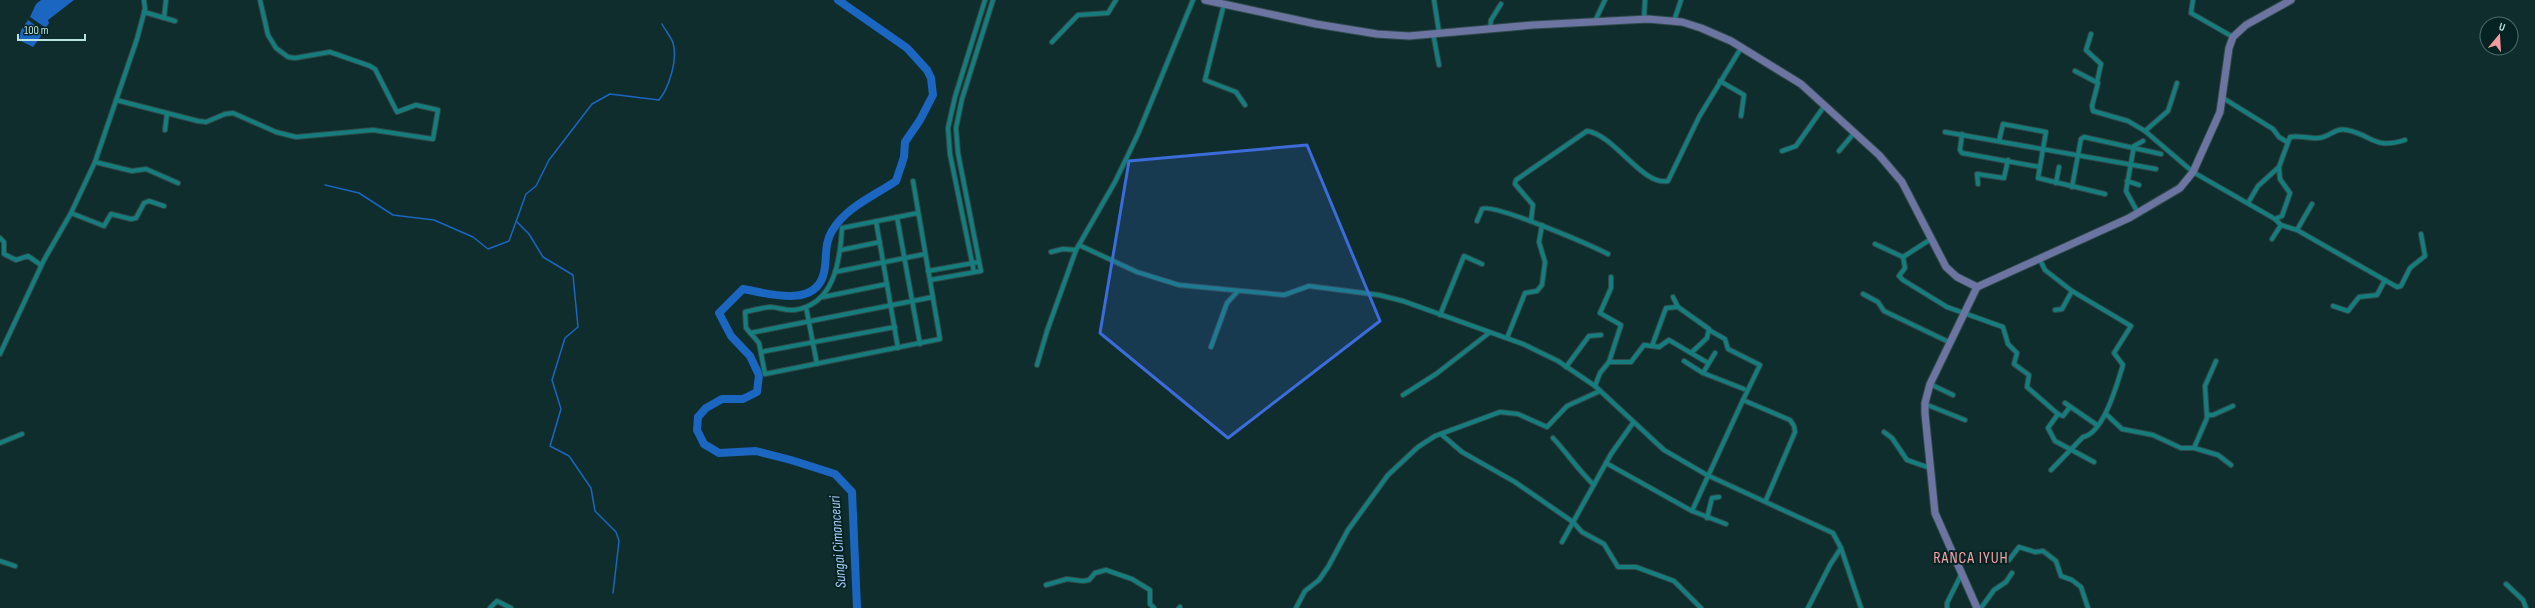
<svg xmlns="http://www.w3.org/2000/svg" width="2535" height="608" font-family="'Sofia Sans Condensed',sans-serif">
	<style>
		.water { fill: #1b66c1 }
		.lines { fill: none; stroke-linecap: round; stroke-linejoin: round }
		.stream { stroke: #1b66c1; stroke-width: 1.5 }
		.river { stroke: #1b66c1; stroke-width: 8 }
		.street-casing { stroke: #304a4a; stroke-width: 6 }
		.primary-casing { stroke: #304a4a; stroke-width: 9 }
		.street { stroke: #167d7e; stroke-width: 4 }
		.primary { stroke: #6c75a2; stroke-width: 7 }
		.marked { fill: #3c6cda; fill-opacity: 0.2; stroke: #3c6cda; stroke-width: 3; stroke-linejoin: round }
		.labels { text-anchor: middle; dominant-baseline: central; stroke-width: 4; stroke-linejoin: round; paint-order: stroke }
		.water-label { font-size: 15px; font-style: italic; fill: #a9ccfa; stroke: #052323 }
		.quarter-label { font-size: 16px; letter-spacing: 1px; fill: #f7a3a8; stroke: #052323 }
	</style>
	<rect width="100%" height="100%" fill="#102d2d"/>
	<g class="water">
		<polygon points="41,0 74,0 48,20 49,23 46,28 30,17 36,4"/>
		<polygon points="28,20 44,32 33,47 19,40 21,30"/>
	</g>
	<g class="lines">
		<g class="stream">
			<path d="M325 185 359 193 393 215 434 220 473 237 488 249 509 241 526 194 536 186 549 160 592 104 610 94 659 100C669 88 678 59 673 43 671 37 665 30 662 24"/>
			<polyline points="517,222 529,234 543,257 573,275 578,327 565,338 552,380 561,409 550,446 569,456 591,488 595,511 616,532 619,541 613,593"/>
		</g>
		<path class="river" d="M838 0 907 48 927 70 931 78 933 95 920 120 905 142 904 157 896 181C874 196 846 207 832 231 823 245 828 262 823 276 813 308 766 293 743 289L719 313 731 336 750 356 759 375 757 392 743 399H722L706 408 698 417 697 430 704 444 719 453 756 451 791 460 835 474 852 492 857 608"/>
		<defs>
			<g id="street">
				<polyline points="1434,0 1439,32"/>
				<polyline points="2193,0 2191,13 2233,37"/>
				<polyline points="1224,4 1205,80 1236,92 1245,105"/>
				<polyline points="144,12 175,21"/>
				<polyline points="164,18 166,0"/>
				<polyline points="1644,19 1645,0"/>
				<polyline points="1595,21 1605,0"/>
				<polyline points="1674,21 1681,0"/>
				<polyline points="1490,29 1491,20 1501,4"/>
				<polyline points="1433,33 1439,65"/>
				<polyline points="2091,34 2086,50 2101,64 2097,82"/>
				<polyline points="1052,42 1078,15 1108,13 1116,0"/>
				<polyline points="2075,71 2098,83 2092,106 2093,111 2128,121 2145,131 2193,172 2275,219 2281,225 2297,230 2397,287 2401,286 2410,268 2425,256 2421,234"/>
				<polyline points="1720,81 1744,95 1741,116"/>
				<polyline points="2223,98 2273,129 2279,137 2287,142"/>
				<polyline points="116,100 198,121 206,122 225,114 233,113 276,132 296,137 373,130 433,139 438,110 416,105 397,112 375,69 370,66 330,52 295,58 288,57 276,48 268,35 260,0"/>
				<polyline points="165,130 167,114"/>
				<polyline points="2145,131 2168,111 2177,83"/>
				<polyline points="1945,132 2156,169"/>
				<polyline points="1962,134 1960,150 1962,153 2040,167"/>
				<polyline points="1999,141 2003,124 2046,132 2038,178 2105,194"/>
				<polyline points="1782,151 1796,146 1825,105"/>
				<polyline points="1839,151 1855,132"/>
				<polyline points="95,162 132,171 146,169 178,183"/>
				<path d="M913 181C922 234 931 287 940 339L765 374 759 343 746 328 745 312C753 310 762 308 770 307 778 307 785 311 794 310 834 305 840 262 842 228L918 213"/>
				<polyline points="2127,181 2139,185"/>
				<polyline points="2056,183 2059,167"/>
				<polyline points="1978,184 1977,174 2004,178 2008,160"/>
				<polyline points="2072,187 2081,139 2084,137 2161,154"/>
				<polyline points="2248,203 2258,186 2279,167"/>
				<polyline points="71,213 104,226 111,214 131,219 136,218 144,203 149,201 164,206"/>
				<polyline points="2138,213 2126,191 2134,146 2143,141"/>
				<polyline points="897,217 920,344"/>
				<path d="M2275 219 2282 216 2290 193 2280 179 2279 167 2290 137C2300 135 2309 139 2318 138 2329 138 2335 127 2347 130 2373 135 2373 150 2405 140"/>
				<polyline points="876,221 898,348"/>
				<path d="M1477 221 1482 209C1492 202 1592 246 1608 254"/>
				<path d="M1531 221 1533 205 1515 184 1516 180 1587 131C1615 135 1642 186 1668 181L1699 117 1741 48"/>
				<polyline points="2297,230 2312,204"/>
				<polyline points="0,238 4,242 4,254 16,260 28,256 41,265"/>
				<polyline points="2272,239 2281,225"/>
				<polyline points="1875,244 1903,257 1931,239"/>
				<polyline points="1079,245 1137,272 1179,285 1284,295 1309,286 1379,295 1403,301 1523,344 1558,361 1595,386 1664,450 1707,475 1833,533 1841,548 1861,608"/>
				<polyline points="841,250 880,242"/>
				<polyline points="1051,252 1063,249 1076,250"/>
				<polyline points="1903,257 1905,268 1899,276 1903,280 1947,307 2003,327 2008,344 2017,353 2014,364 2029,375 2027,387 2058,414 2048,428 2055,441 2094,462"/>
				<path d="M2039 258 2045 270 2072 291 2131 326 2114 353 2123 365C2117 384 2104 433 2083 437L2051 470"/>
				<polyline points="928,271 979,262"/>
				<polyline points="835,272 925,254"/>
				<polyline points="974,272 950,154 948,128 955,97 985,0"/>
				<polyline points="930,280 981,271 958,153 956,128 962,99 993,0"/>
				<polyline points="1863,294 1878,302 1884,311 1951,343"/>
				<polyline points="823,297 887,284"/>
				<polyline points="2333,306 2348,311 2359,297 2377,295 2385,280"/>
				<polyline points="806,307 817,364"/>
				<polyline points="2055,310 2062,309 2072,291"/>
				<polyline points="1440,315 1464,256 1482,264"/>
				<polyline points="1709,330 1725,339 1728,349 1760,365 1743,400 1790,420 1794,426 1795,432 1766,500"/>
				<polyline points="750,333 933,297"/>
				<polyline points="1507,338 1525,293 1537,291 1542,285 1545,262 1539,242 1542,225"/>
				<polyline points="1652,346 1666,308 1678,307 1673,297"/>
				<polyline points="1211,347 1227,303 1238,291"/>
				<polyline points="761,352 895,327"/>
				<polyline points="1691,353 1708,363"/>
				<polyline points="0,354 44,260 71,213 95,162 137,39 145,9 144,0"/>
				<polyline points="1684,361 1703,373 1744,389"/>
				<polyline points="1609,362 1631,362 1644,345 1659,347 1669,340 1691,353 1707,338 1709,329 1678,307"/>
				<polyline points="1037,365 1047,331 1076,250 1115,182 1138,134 1193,0"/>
				<polyline points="1566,367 1589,336 1601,335"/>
				<polyline points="1703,373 1715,353"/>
				<polyline points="1930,384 1953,395"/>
				<polyline points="1595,386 1600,373 1609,362 1621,325 1600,313 1611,288 1611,277"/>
				<polyline points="1403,395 1436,374 1489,333"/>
				<polyline points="2065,403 2097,425"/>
				<polyline points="1925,404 1965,420"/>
				<polyline points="2058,414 2063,416 2070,407"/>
				<polyline points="2106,414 2122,429 2153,435 2181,448 2194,448 2207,418 2205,386 2216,361"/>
				<polyline points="2207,415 2213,415 2233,406"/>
				<polyline points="1884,432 1892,438 1907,460 1930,468"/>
				<polyline points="1441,434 1462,452 1515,482 1573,522 1582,532 1604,544 1618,567 1636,567 1674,581 1701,608"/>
				<path d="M1553 438C1568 454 1578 470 1594 485"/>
				<polyline points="0,443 22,434"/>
				<polyline points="2194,448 2218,455 2231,465"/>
				<polyline points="1606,463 1692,511 1743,400"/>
				<polyline points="1692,511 1726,524"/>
				<polyline points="1707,518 1712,498 1719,497"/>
				<polyline points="1562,542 1611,454 1633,423"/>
				<polyline points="2009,560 2019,547 2035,552 2043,551 2056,561 2061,576 2072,580 2081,587 2088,608"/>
				<polyline points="0,561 15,566"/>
				<polyline points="2506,584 2523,600 2526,608"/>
				<polyline points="1046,585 1067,579 1083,581 1089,580 1095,573 1106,570 1132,579 1150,590 1150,604 1154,608"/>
				<polyline points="490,608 497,601 511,608"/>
				<polyline points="1179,608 1180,607"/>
				<polyline points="1296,608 1305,591 1319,580 1328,567 1348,530 1388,475 1418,447 1435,436 1500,412 1518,414 1547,427 1567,406 1600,391"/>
				<polyline points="1808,608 1830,565 1841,548"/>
				<polyline points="1947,608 1947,603 1961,575"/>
				<polyline points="1981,608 1994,590 2006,582 2012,573"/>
			</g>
			<g id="primary">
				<polyline points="1205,0 1316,24 1377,34 1409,36 1533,25 1648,19 1682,22 1701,28 1731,41 1801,84 1879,155 1902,182 1946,267 1957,277 1977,287"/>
				<polyline points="1977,287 2129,218 2180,188 2193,172 2220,112 2229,48 2233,37 2246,25 2291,0"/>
				<polyline points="1977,287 1930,384 1925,403 1925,414 1935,513 1977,608"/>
			</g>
		</defs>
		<use href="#street" class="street-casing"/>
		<use href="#primary" class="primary-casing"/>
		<use href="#street" class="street"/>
		<use href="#primary" class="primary"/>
	</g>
	<path class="marked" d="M1307 145 1380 321 1228 438 1100 333 1129 161Z"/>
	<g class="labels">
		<g class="water-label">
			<text transform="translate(838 542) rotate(-94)">Sungai Cimanceuri</text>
		</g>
		<g class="quarter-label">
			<text x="1971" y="558">RANCA IYUH</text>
		</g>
	</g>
	<g transform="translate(2499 36) rotate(18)"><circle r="19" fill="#052323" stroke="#4d6f6f"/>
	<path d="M0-3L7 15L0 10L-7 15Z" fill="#f49aa0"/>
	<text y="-6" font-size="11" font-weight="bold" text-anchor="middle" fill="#b9e2e2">U</text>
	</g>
	<path d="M18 34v6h67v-6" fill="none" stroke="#b9e2e2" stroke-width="2"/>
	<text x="24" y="34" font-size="12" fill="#b9e2e2" stroke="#052323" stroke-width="3" paint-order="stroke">100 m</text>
</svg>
